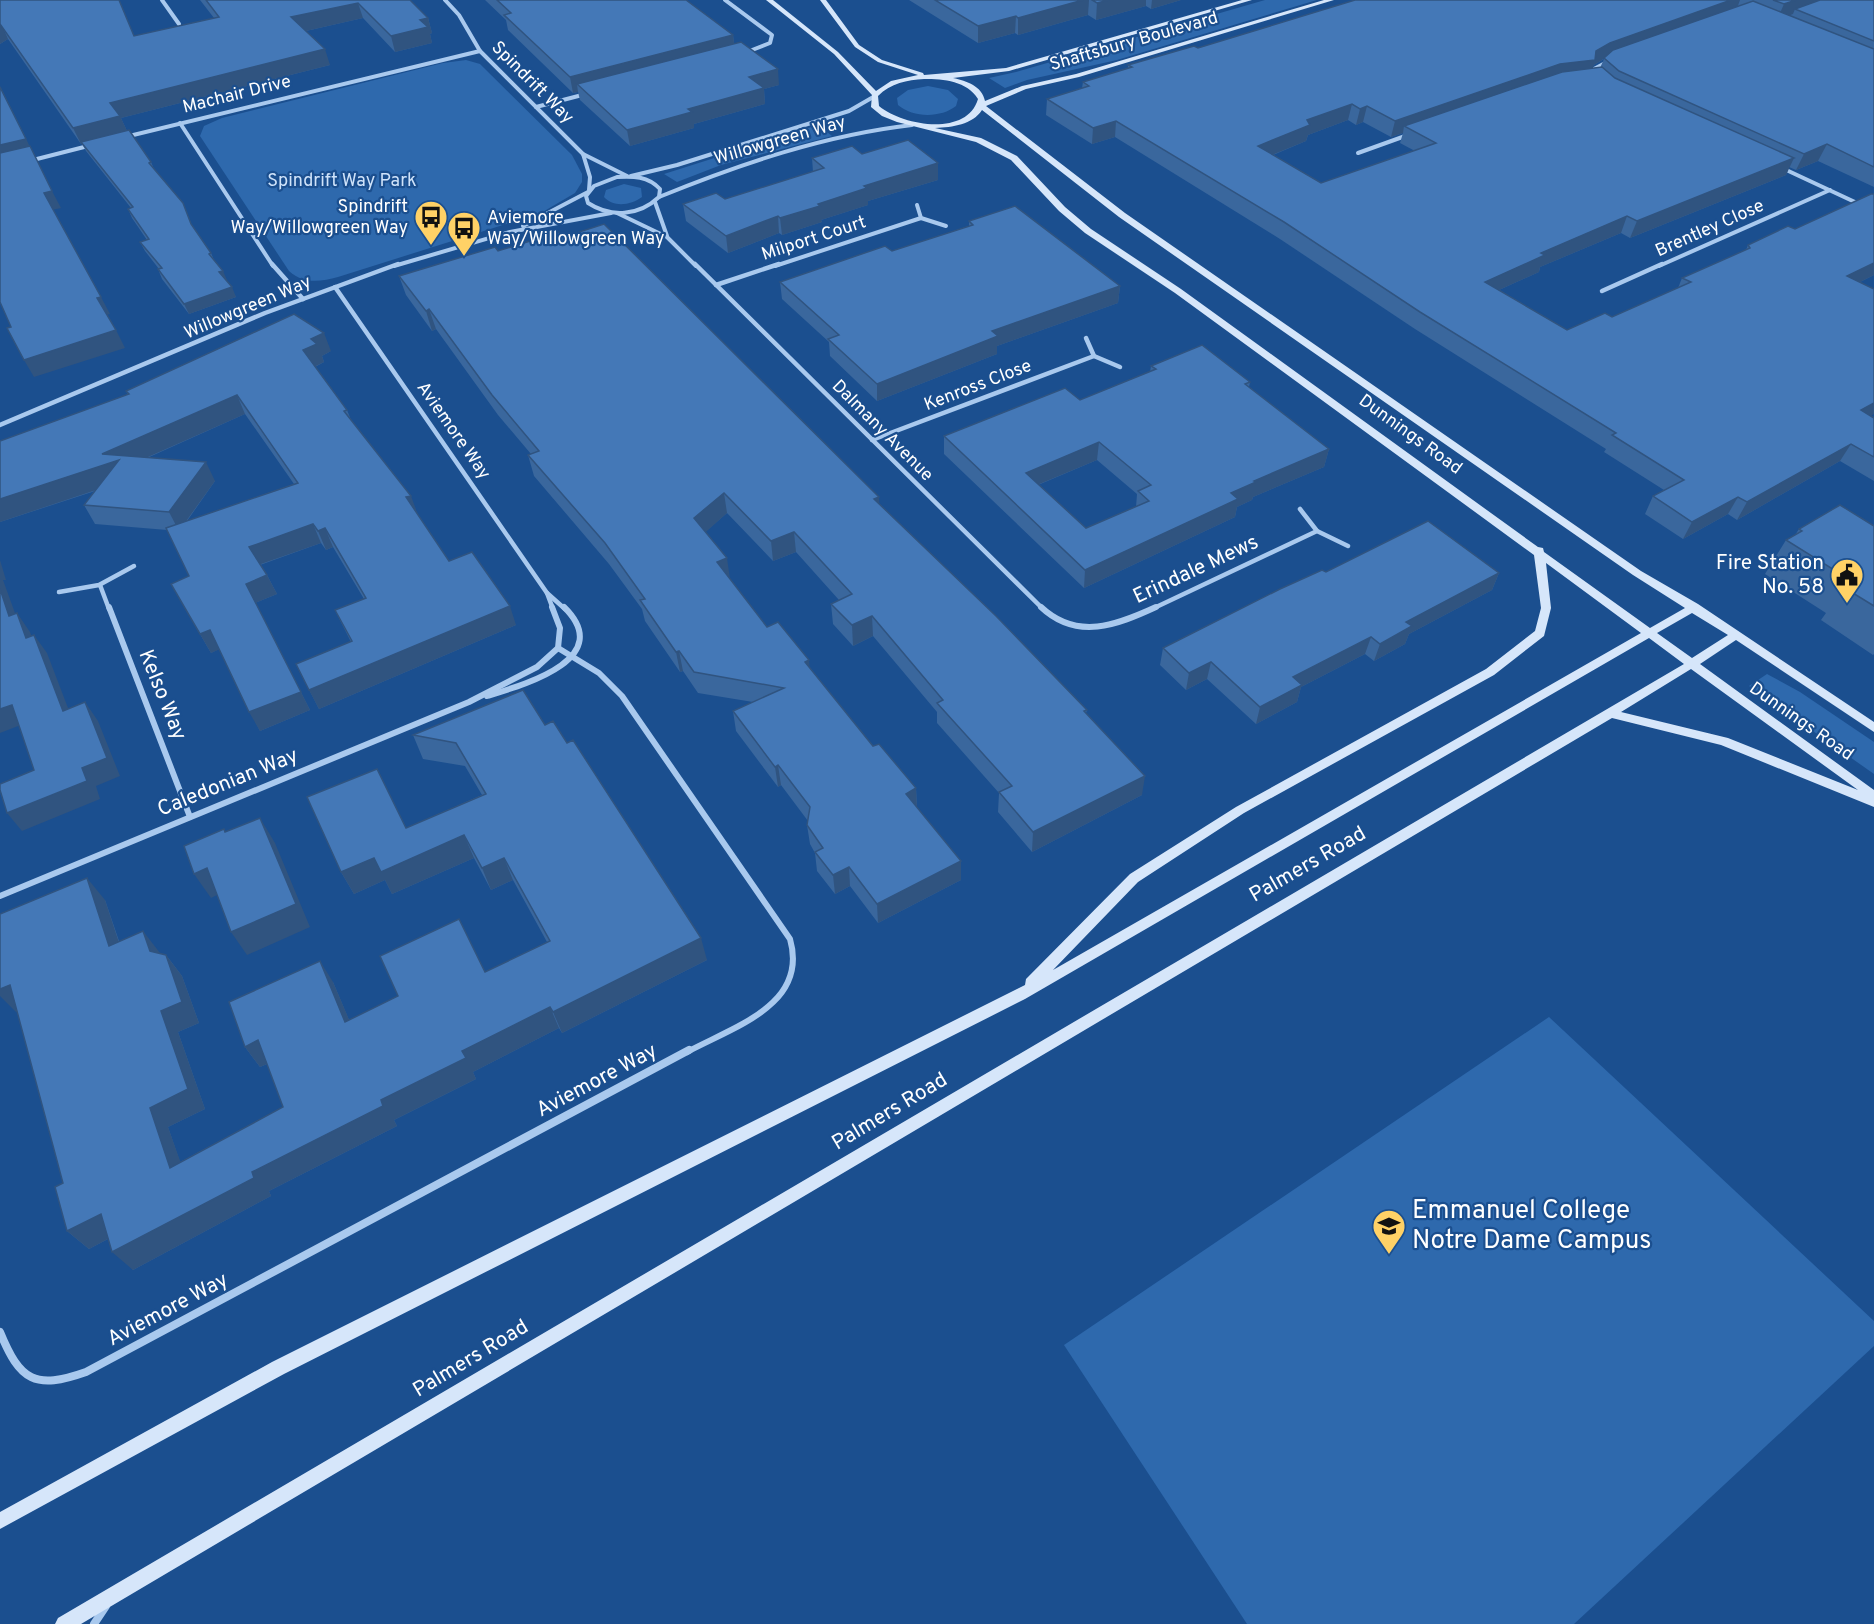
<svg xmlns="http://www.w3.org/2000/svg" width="1874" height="1624" font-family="Overpass,sans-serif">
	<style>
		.green { fill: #2e69ad }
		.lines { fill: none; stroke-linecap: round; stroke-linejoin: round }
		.street-far3 { stroke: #a9c9ee; stroke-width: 4 }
		.street-far2 { stroke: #a9c9ee; stroke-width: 4.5 }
		.street-far1 { stroke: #a9c9ee; stroke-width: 6 }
		.street { stroke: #a9c9ee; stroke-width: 8 }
		.secondary { fill: #d6e6fa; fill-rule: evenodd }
		.wall { fill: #3a679d; fill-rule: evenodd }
		.shaded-wall { fill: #305480 }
		.building { fill: #4478b7; stroke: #305480; stroke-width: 1.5; fill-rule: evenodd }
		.labels { text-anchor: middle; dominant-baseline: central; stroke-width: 4.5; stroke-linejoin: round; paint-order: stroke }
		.far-street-label { font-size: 18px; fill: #fff; stroke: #1b4f8f }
		.far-park-label { font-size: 18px; fill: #cfe3fa; stroke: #1b4f8f }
		.far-poi-label { font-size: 18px; fill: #fff; stroke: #1b4f8f; text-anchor: end }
		.poi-label { font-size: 21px; fill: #fff; stroke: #1b4f8f; text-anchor: end }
		.street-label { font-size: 21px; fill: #fff; stroke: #1b4f8f }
		.near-poi-label { font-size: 26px; fill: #fff; stroke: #1b4f8f; text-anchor: start }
	</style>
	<rect width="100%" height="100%" fill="#1b4f8f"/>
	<g class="green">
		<polygon points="1265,0 1317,0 1117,60 1027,80 1005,88 989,78 1016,72"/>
		<path d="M466 60 480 64 572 155 582 174V182L575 193 541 213 338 277C320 282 303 284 289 271L200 136 204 126 222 118 443 63Z"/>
		<path d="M928 86 948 90 958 99 956 106C941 118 913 118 898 105L897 98 908 90Z"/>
		<polygon points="818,125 832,136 721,165 677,182 664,174"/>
		<path d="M624 184 641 188 642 197C631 205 614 208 604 197L606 190Z"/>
		<polygon points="1767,674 1800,692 1874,742 1874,774 1749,686"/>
		<polygon points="1549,1017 1874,1321 1874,1346 1574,1624 1247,1624 1064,1345"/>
	</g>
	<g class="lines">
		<g class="street-far3">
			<polyline points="162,0 179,24"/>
			<polyline points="445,0 459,15 480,51 583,154 627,176"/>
			<polyline points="725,0 772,35 770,43 747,52"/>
			<polyline points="1594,75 1594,69 1609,61"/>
			<polyline points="536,107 586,94"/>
			<polyline points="180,123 273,266"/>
			<polyline points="125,137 480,51"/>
			<polyline points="1358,153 1408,135"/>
			<polyline points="583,154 590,177 589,190"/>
			<polyline points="29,161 92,145"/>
			<polyline points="1782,168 1874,211"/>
			<polyline points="631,176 677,165 849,111 875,96"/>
			<path d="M617 177C633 176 648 176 660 189L659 197C639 216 611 218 588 203L586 196 594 186Z"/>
			<path d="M659 197C740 164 825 135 912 125"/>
			<polyline points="655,202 667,236"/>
			<polyline points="917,205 921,218 946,226"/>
			<polyline points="617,213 667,237 696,266"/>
			<polyline points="523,226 588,192"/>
			<polyline points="394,266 510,232 611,213"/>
			<polyline points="775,266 921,218"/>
			<polyline points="1659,266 1830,190"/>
		</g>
		<g class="street-far2">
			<polyline points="272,264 303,299"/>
			<polyline points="695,264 1043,609"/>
			<polyline points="716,285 779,264"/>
			<polyline points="335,287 547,593 553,609"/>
			<polyline points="1602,291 1662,264"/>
			<polyline points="1086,338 1094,356 1120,367"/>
			<polyline points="0,425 265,313 398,264"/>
			<polyline points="872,440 1094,356"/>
			<polyline points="1300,509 1317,531 1348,546"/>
			<polyline points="100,585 109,609"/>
			<polyline points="59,592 99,585 134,566"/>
			<polyline points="547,593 565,609"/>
			<polyline points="1152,609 1317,531"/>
		</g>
		<g class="street-far1">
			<polyline points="109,607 190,817"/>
			<path d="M1041 607C1077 641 1117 625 1156 607"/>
			<path d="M558 648 599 673 622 696 790 939C809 1005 733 1027 687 1052"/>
			<path d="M487 696C523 685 617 659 564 607"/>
			<polyline points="0,896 469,702 537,667 558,648 560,628 552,607"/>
		</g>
		<g class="street">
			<path d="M0 1332C20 1381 35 1390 86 1372L689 1050"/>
			<polyline points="94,1624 106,1606"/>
		</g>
		<path class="secondary" d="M766 0H773L838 52 876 91 891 81 918 75 878 62 855 47 820 0H826L859 45 882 60 923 73 924 75 1006 68 1242 0H1252L1009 71 953 78C967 81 982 86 985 101L1022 86 1076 74 1324 0H1334L1079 77 1026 89 986 106 1125 213 1641 571 1698 604 1874 722V732L1736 640 1700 664 1874 790V807L1721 745 1612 718 81 1624H55L58 1618 1684 664 1649 638 1025 999 284 1374 0 1529V1512L272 1362 1025 985 1026 979 1130 874 1236 807 1486 669 1535 631 1541 608 1534 555 1175 293 1085 233 1059 211 1011 160 976 142 897 122 882 116 871 107 872 95 834 54ZM924 79C944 79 967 81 978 99 967 137 903 126 879 106L878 96C891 83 907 80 924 79ZM982 110 1119 217 1633 575 1685 608 1650 628 1544 552 1543 548 1538 547 1181 289 1091 229 1065 207 1017 156 981 138 935 128C953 127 972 125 982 110ZM1546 563 1641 633 1053 970 1138 882 1244 813 1494 675 1544 636 1551 608ZM1692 613 1728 635 1692 658 1657 633ZM1691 669 1858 790 1728 738 1621 712Z"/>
	</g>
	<g class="wall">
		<polygon points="0,0 134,36 214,18 200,0 410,0 428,18 432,33 430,34 432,43 395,52 363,18 306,31 330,65 121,118 127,131 151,162 154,169 183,203 192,226 211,253 214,260 236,297 189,314 162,279 158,269 159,269 145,251 140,242 147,240 132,218 128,209 131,208 86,151 82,144 81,144 8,39 0,44"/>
		<polygon points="485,0 686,0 733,35 734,43 779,85 764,89 765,104 694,124 694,128 630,146 580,100 578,92 573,93 508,30 506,20"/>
		<polygon points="909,0 1181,0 1151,9 1146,6 1096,20 1088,15 1018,35 1015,33 978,43"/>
		<path d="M1355 0H1874V187L1818 161 1796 170 1789 167 1786 175 1630 238 1621 233 1540 267 1539 272 1499 290 1567 330 1612 317 1678 288 1682 278 1746 250 1748 245 1795 229 1874 194V275L1860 282 1871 416 1874 418V481L1840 461 1737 520 1728 514 1683 539 1645 514 1653 496 1664 490 1604 452 1606 449 1415 329 1280 239 1115 137 1092 144 1046 115 1047 99 1082 88 1083 82 1128 68V65L1198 48ZM1604 59 1600 68 1592 69 1594 65ZM1348 120 1356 125 1363 122 1391 137 1403 133 1400 143 1415 151 1321 183 1273 155 1306 141 1308 135Z"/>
		<polygon points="862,154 938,180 868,201 868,205 821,220 822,222 782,235 779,233 728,253 686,221 683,204 725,199 813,172 812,158"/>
		<polygon points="969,221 1120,286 1118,303 997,346 997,354 877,401 830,356 829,342 782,299 780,282 892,251 969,226"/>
		<polygon points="564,237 879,505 1087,710 1086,713 1142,795 1032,852 998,812 999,793 937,723 937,712 873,636 853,646 833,624 831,604 839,600 796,552 773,561 727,513 705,532 730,579 767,627 809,668 873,746 916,788 917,807 961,880 878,923 850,886 835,894 817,871 815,853 810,844 807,825 808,821 781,785 778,787 736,731 733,711 753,702 698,693 683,671 680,672 645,621 642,609 609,564 534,476 528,455 531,454 498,415 436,329 432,331 406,295 399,276 498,251"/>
		<path d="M331 351 322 356 324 362 315 367 347 410 351 420 417 514 449 561 516 625 319 709 296 664 351 642 335 610 364 599 333 547 326 550 321 543 260 565 267 575 277 594 255 603 310 710 260 731 219 649 211 653 171 584 189 576 167 530 95 524 84 505 95 491 0 522V441L128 395 126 391ZM245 414 294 484 187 521 215 481 147 458Z"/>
		<path d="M1151 366 1250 382 1249 387 1329 449 1324 467 1253 497 1252 500 1237 507 1235 517 1084 588 944 454V436L1080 400 1150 372ZM1097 460 1137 494 1136 507 1086 528 1038 485Z"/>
		<polygon points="1874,526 1874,654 1873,655 1821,620 1826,613 1765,574 1786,540 1795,535 1799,529"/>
		<polygon points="1326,572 1499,573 1492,590 1409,634 1405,644 1374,661 1365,654 1301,687 1297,702 1256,724 1207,679 1186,690 1160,665 1163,648"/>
		<polygon points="545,725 707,960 562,1033 559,1028 473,1072 476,1079 394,1120 397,1126 269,1191 271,1196 133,1270 108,1239 89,1249 67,1231 63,1183 18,1012 16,1012 105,900 119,941 166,955 182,976 199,1023 178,1032 205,1109 168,1127 180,1162 283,1107 267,1064 260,1067 245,1047 333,982 349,1020 485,972 547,942 513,880 491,890 474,858 392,894 385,880 354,894 341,872 406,828 482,795 465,766 423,759 413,735"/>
	</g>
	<g class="shaded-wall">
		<polygon points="1083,0 1089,0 1088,15 1018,35 1018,18"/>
		<polygon points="1109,0 1146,0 1146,6 1096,20 1097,3"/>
		<polygon points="1152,0 1181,0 1151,9"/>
		<polygon points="1731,0 1740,0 1736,11 1605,58 1594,65 1590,76 1404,126 1403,133 1391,137 1395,121 1596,51 1610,43"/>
		<polygon points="1796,0 1832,0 1795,9 1793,14 1777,20 1784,4"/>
		<polygon points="358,3 363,18 297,33 291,17"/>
		<polygon points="1016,16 1015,33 978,43 978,26"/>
		<polygon points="428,18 432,33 430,34 432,43 395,52 391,36 420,20"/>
		<polygon points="1,23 8,39 0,44 0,24"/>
		<polygon points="733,35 735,51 577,84 578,92 573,93 570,77"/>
		<polygon points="325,49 330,65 121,118 128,133 81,144 73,128 110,103"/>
		<polygon points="778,69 779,85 764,89 765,104 694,124 694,128 630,146 627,130 688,109 749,77"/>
		<polygon points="0,86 34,155 0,164"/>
		<polygon points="1352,104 1348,120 1308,135 1306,141 1255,162 1258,146 1307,120"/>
		<polygon points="1367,106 1363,122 1356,125 1360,109"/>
		<polygon points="1116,121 1115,137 1092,144 1093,128"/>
		<polygon points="1827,144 1818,161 1796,170 1804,154"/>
		<polygon points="1794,158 1786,175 1630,238 1637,221"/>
		<polygon points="938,163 938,180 868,201 868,205 821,220 822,222 782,235 780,218 864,186"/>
		<polygon points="52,191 61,208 52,210 44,193"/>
		<polygon points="778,216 779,233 728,253 726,236"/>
		<polygon points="1627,216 1621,233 1540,267 1539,272 1479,299 1485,282 1541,253"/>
		<polygon points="1874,263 1874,275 1838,293 1847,276"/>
		<polygon points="223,271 227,280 223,282 219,272"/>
		<polygon points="1120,286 1118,303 997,346 997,354 877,401 877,384 992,331"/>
		<polygon points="232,287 236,297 189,314 184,304"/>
		<polygon points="101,297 110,314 106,315 97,298"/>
		<polygon points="429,309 436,329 432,331 426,311"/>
		<polygon points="116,330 125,348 34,377 24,360"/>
		<polygon points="324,333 331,351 322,356 324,362 310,369 303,350 311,339"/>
		<polygon points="237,395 245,414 123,468 129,479 0,522 0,499"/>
		<polygon points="1874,403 1874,414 1851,428 1861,410"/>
		<polygon points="1099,442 1097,460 1025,490 1026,473"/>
		<polygon points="1851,444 1840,461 1737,520 1747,502"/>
		<polygon points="1329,449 1324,467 1253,497 1252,500 1237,507 1235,517 1084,588 1085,570 1254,481"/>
		<polygon points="206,462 215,481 179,531 169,512"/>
		<polygon points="724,493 727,513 698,539 694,518"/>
		<polygon points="411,496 418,515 406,497"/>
		<polygon points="879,497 880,518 874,499"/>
		<polygon points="1738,497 1728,514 1683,539 1692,522"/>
		<polygon points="313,524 321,543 258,565 249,547"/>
		<polygon points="325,528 333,547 326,550 318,531"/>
		<polygon points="794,532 796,552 773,561 771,541"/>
		<polygon points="727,558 730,579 717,562"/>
		<polygon points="0,560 6,580 3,580 23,635 9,616 0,589"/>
		<polygon points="1499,573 1492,590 1409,634 1405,644 1374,661 1380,644 1406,622"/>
		<polygon points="267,575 277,594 255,603 246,584"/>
		<polygon points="510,606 516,625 319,709 309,690"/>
		<polygon points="17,613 30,632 39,657 26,638"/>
		<polygon points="872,616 873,636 853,646 852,625"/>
		<polygon points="210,630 220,649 211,653 200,634"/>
		<polygon points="34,635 47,653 76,729 63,711"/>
		<polygon points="1371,637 1365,654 1301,687 1297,702 1256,724 1260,707 1293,677"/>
		<polygon points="679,651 683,671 680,672 676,652"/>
		<polygon points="809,660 811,680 805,662"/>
		<polygon points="1211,662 1207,679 1186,690 1189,673"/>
		<polygon points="301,692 310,710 260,731 249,712"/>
		<polygon points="85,702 98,721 120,776 96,786 100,799 22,831 7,813 82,768"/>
		<polygon points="12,705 26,723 0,733 0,709"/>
		<polygon points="778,765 781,785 778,787 775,767"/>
		<polygon points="1145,776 1142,795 1032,852 1033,832"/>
		<polygon points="916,788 917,808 906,794"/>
		<polygon points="260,818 275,843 310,927 247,955 231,932"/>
		<polygon points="464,835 474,858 392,894 385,880 354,894 341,872 374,858"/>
		<polygon points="504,858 513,880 491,890 482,868"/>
		<polygon points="961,861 961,880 878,923 877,904"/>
		<polygon points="849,867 850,886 835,894 833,875"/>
		<polygon points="207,868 223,892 211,898 194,874"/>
		<polygon points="87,878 105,900 127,967 109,946"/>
		<polygon points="143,931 160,953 167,972 150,951"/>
		<polygon points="701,938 707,960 562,1033 553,1012"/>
		<polygon points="166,955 182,976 199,1023 178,1032 205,1109 168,1127 189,1186 170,1168 150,1108 161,1011"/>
		<polygon points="320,961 333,982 359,1043 345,1022"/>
		<polygon points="10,985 31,1006 16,1012 0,996 0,989"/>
		<polygon points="550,1007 559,1028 473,1072 476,1079 394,1120 397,1126 269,1191 271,1196 133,1270 112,1252 252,1172 381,1100 462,1051"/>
		<polygon points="258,1040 274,1061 260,1067 245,1047"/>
		<polygon points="101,1214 121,1232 89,1249 67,1231"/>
	</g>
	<g class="building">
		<polygon points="0,0 119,0 134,36 219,17 206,0 410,0 428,18 420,20 428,27 391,36 358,3 291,17 325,49 110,103 120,116 73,128 0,24"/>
		<polygon points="497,0 686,0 733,35 570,77 504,15 511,13"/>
		<polygon points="935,0 1083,0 1018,18 1016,16 978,26"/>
		<polygon points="1092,0 1109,0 1097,3"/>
		<polygon points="1355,0 1731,0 1610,43 1596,51 1595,60 1560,64 1395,121 1367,106 1360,109 1352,104 1307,120 1310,125 1258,146 1321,183 1436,143 1404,126 1562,72 1602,67 1615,78 1794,158 1637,221 1627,216 1541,253 1545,255 1485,282 1567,330 1605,313 1612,317 1691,282 1682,278 1750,248 1748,245 1788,226 1795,229 1871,194 1874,194 1874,263 1847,276 1874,289 1874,403 1861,410 1874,418 1874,457 1851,444 1747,502 1738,497 1692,522 1653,496 1684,480 1612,435 1616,433 1420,312 1284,222 1116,121 1093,128 1047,99 1089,86 1083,82 1132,67 1128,65 1194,46 1198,48"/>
		<polygon points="1773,0 1796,0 1784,4"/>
		<polygon points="1820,0 1874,0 1874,41 1795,9"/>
		<polygon points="1753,1 1874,49 1874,167 1827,144 1804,154 1619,71 1604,58 1613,50"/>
		<polygon points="741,42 778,69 749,77 764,88 688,109 692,112 627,130 577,84"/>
		<polygon points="0,87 26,139 0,145"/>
		<polygon points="129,130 151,162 149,163 183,203 191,224 211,253 209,254 223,271 219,272 232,287 184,304 158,269 162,268 140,242 149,239 128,209 133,207 81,142"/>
		<polygon points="908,140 938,163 864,186 867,188 818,204 820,206 780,218 778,216 726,236 683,204 716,193 725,199 824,168 812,158 852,146 862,154"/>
		<polygon points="30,146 52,191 44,193 101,297 97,298 116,330 24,360 7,328 11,327 0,302 0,153"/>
		<polygon points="1015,206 1120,286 992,331 998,336 877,384 828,339 839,335 780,282 885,246 892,251 973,225 969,221"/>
		<polygon points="604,224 879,497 874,499 996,616 1087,710 1084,711 1145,776 1033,832 999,792 1012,786 937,703 943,700 872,616 852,625 831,604 852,594 794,532 771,541 724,493 694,518 727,558 717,562 767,627 778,622 809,660 805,662 873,746 879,744 916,788 906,794 961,861 877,904 849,867 833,875 815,852 823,848 807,825 810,807 778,765 775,767 733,711 784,688 694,672 679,651 676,652 640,600 645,599 605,543 528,455 539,451 492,395 429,309 426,311 399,276 495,247 498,251 559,232 564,237"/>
		<polygon points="294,314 324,333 311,339 317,344 303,350 347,410 344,411 411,496 406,497 449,561 472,552 510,606 309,690 296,664 352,641 335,610 366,598 325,528 318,531 313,524 249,547 267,575 246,584 301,692 249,712 210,630 200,634 171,584 189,576 166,528 298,483 237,395 102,454 206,462 169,512 84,505 119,460 0,499 0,441 129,394 126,391"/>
		<path d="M1202 345 1250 382 1245 384 1329 449 1254 481 1256 482 1231 493 1238 499 1085 570 944 436 1065 388 1080 400 1156 369 1151 366ZM1099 442 1151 485 1138 491 1149 501 1086 528 1026 473Z"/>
		<polygon points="1840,505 1874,526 1874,606 1843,587 1852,581 1786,540 1802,531 1799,529"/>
		<polygon points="1428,521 1499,573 1406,622 1412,626 1380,644 1371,637 1293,677 1302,685 1260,707 1211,662 1189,673 1163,648 1280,589 1322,570 1326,572"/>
		<polygon points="0,589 9,616 17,613 26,638 34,635 63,711 85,702 107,758 82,768 87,781 7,813 0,790 0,784 34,770 12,705 0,709"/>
		<polygon points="523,690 545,725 553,721 567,743 573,740 701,938 553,1012 550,1007 462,1051 466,1058 381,1100 383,1106 252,1172 254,1178 112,1252 101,1214 67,1231 55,1187 63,1183 10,985 0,989 0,914 87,878 109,946 143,931 150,951 166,955 182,1002 161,1011 188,1089 150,1108 170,1168 283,1107 258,1040 245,1047 229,1002 320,961 345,1022 398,996 380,956 459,919 485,972 550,941 504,858 482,868 464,835 381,872 374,858 341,872 307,797 377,769 406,828 486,794 456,743 413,735"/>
		<polygon points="260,818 296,904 231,932 207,868 194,874 184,846 224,829 225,832"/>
	</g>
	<defs>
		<symbol id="bus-pin" viewBox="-11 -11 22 30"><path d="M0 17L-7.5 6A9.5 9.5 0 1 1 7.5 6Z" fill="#ffd166" stroke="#1b4f8f"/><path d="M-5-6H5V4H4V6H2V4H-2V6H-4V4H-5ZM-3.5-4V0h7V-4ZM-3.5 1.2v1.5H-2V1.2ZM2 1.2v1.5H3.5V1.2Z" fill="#111"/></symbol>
		<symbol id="civic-pin" viewBox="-11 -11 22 30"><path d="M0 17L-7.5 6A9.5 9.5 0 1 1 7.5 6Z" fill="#ffd166" stroke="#1b4f8f"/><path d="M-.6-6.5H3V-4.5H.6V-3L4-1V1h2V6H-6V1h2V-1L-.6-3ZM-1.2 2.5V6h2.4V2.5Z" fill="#111"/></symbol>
		<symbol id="school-pin" viewBox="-11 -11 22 30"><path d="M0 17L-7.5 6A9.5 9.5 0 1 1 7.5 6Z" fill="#ffd166" stroke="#1b4f8f"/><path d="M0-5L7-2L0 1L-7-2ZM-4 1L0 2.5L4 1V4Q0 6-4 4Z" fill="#111"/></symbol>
	</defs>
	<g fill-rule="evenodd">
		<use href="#bus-pin" x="412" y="198" width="38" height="52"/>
		<use href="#bus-pin" x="445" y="209" width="38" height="52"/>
		<use href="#civic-pin" x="1828" y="556" width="38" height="52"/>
		<use href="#school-pin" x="1370" y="1207" width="38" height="52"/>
	</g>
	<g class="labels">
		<g class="far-street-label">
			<text transform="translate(1134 42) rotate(-16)">Shaftsbury Boulevard</text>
			<text transform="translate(532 83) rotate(45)">Spindrift Way</text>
			<text transform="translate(237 95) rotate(-14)">Machair Drive</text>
			<text transform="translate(780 141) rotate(-16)">Willowgreen Way</text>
			<text transform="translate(1710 229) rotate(-24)">Brentley Close</text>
			<text transform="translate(814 239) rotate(-18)">Milport Court</text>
			<text transform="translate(248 308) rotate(-23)">Willowgreen Way</text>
			<text transform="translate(978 386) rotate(-21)">Kenross Close</text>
			<text transform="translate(453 431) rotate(55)">Aviemore Way</text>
			<text transform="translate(882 431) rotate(45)">Dalmany Avenue</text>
			<text transform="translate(1410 435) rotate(36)">Dunnings Road</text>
			<text transform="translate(1801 722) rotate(35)">Dunnings Road</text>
		</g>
		<g class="far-park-label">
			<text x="342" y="181">Spindrift Way Park</text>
		</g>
		<g class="far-poi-label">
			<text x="408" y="207">Spindrift<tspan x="408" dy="21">Way/Willowgreen Way</tspan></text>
			<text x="487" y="218" text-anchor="start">Aviemore<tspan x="487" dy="21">Way/Willowgreen Way</tspan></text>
		</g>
		<g class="poi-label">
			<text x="1824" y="563">Fire Station<tspan x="1824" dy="24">No. 58</tspan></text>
		</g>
		<g class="street-label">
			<text transform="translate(1196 570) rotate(-25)">Erindale Mews</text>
			<text transform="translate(162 695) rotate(68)">Kelso Way</text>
			<text transform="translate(228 783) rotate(-22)">Caledonian Way</text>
			<text transform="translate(1308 865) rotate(-30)">Palmers Road</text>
			<text transform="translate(597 1081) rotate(-28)">Aviemore Way</text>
			<text transform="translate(890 1112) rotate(-31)">Palmers Road</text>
			<text transform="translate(168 1310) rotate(-28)">Aviemore Way</text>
			<text transform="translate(471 1359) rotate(-31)">Palmers Road</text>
		</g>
		<g class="near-poi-label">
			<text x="1412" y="1211">Emmanuel College<tspan x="1412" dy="30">Notre Dame Campus</tspan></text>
		</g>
	</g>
</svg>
